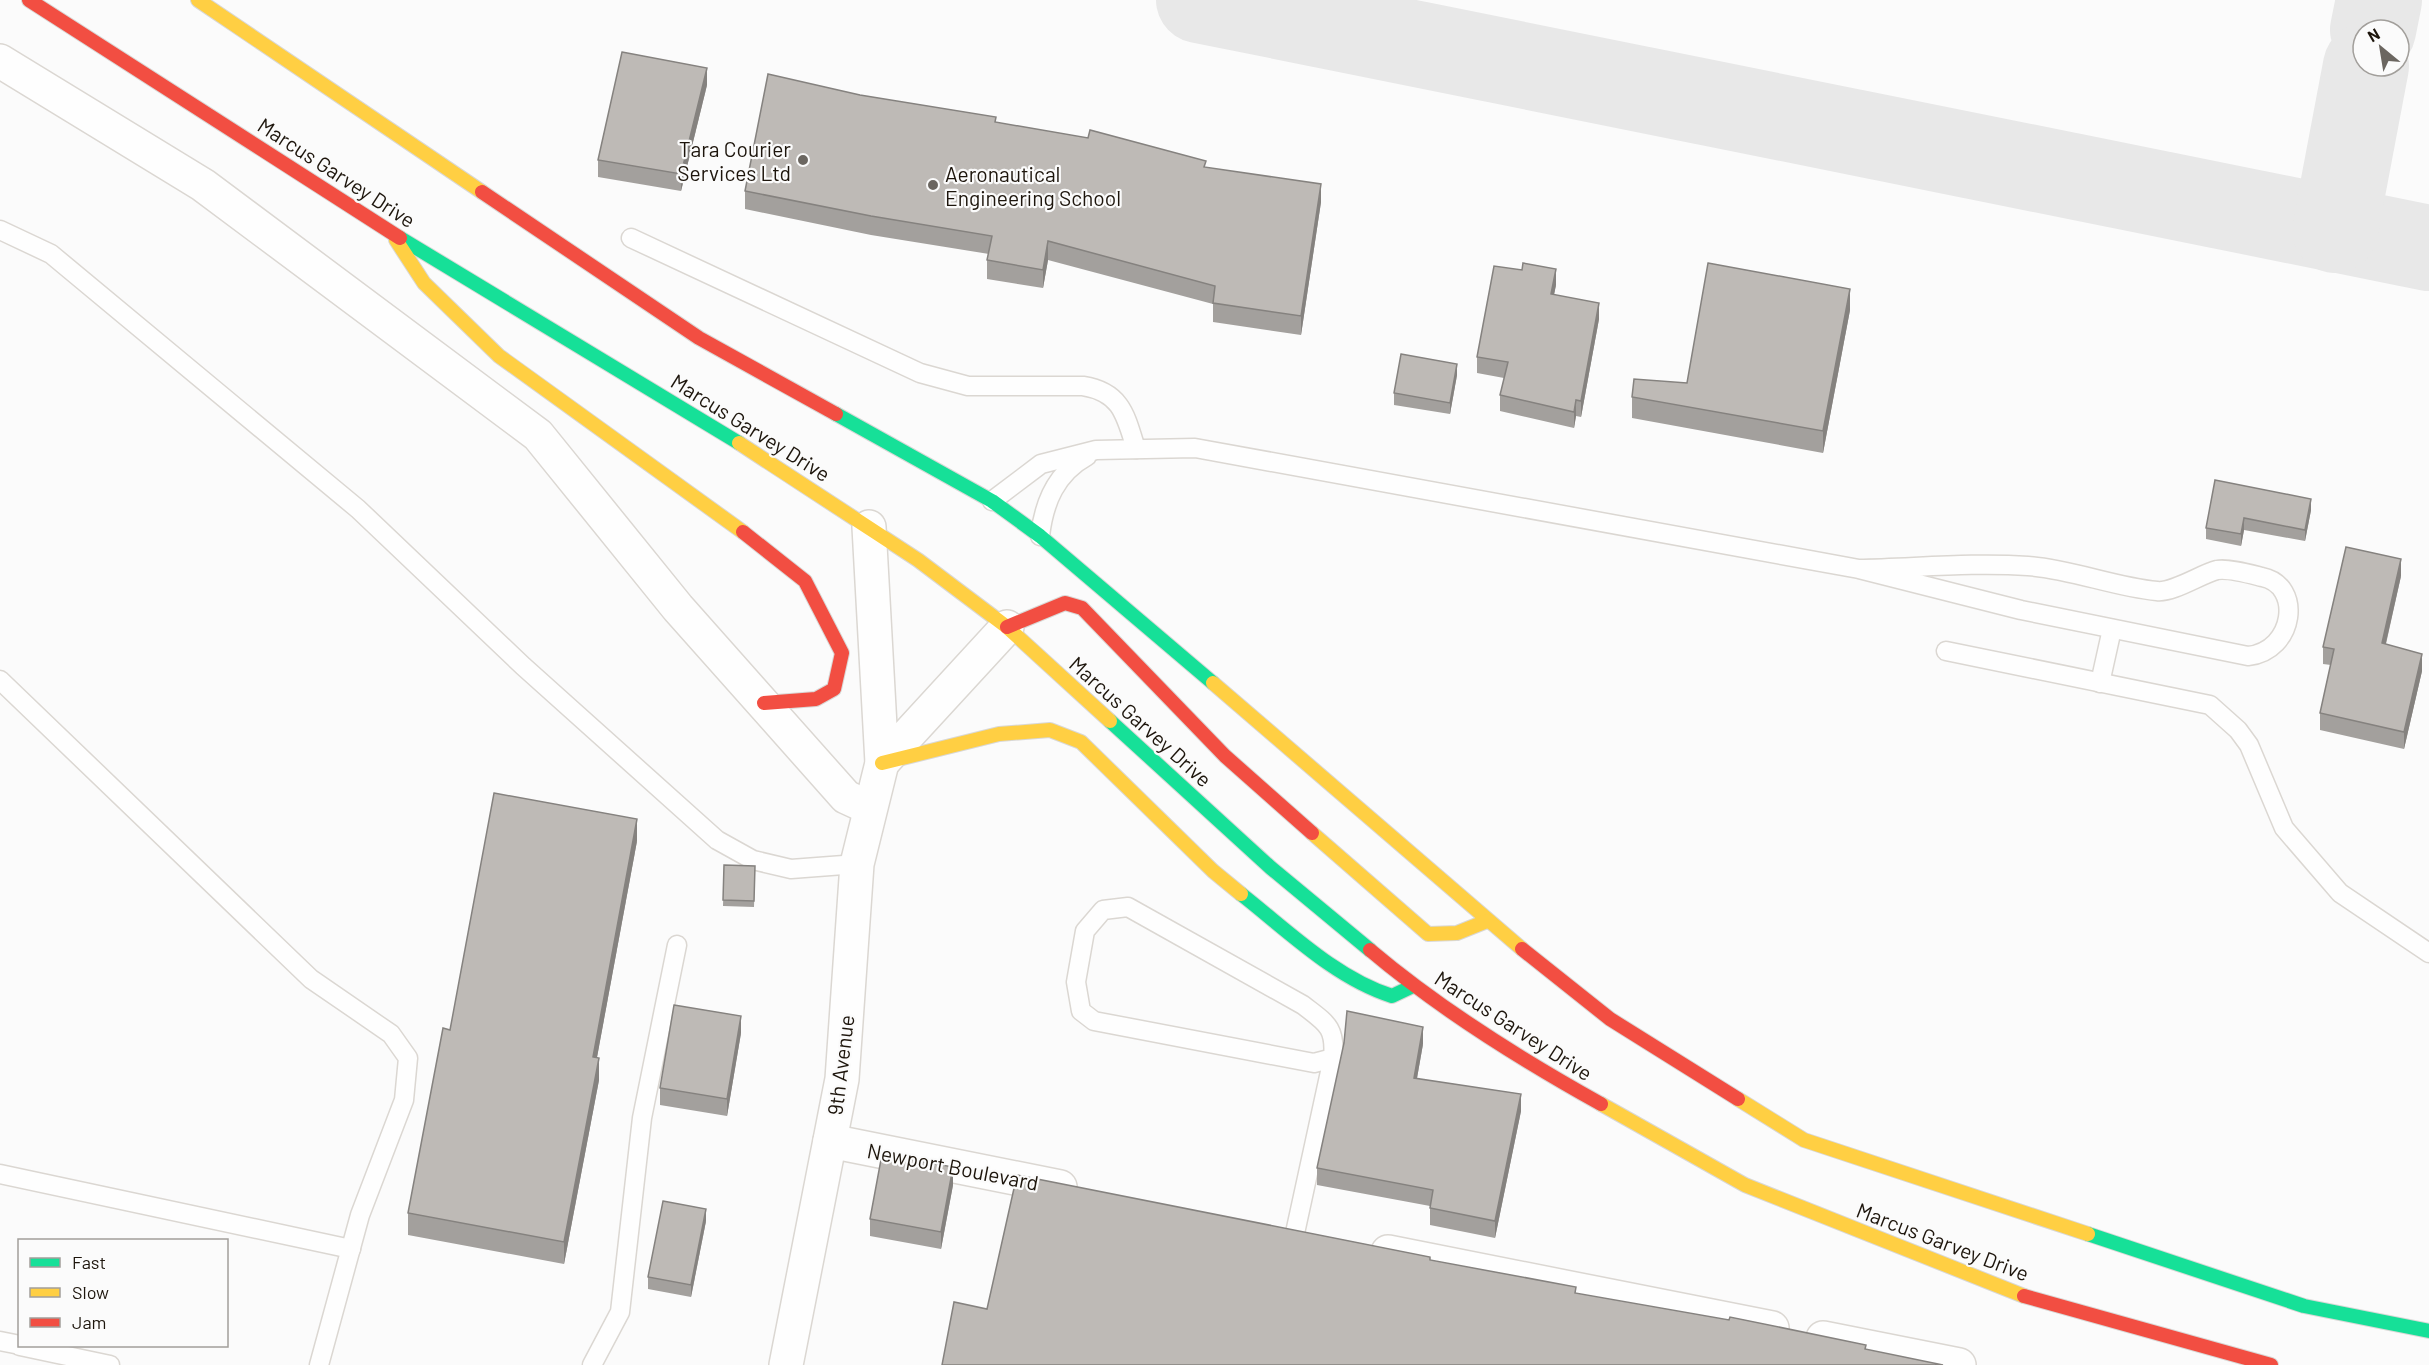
<svg xmlns="http://www.w3.org/2000/svg" width="2429" height="1365" font-family="Barlow,sans-serif">
	<style>
		.lines { fill: none; stroke-linecap: round; stroke-linejoin: round }
		.taxiway { stroke: #e8e8e8; stroke-width: 86 }
		.lane-casing { stroke: #dbd7d2; stroke-width: 21 }
		.street-casing { stroke: #dbd7d2; stroke-width: 36 }
		.fast-casing { stroke: #d9d8d6; stroke-width: 16 }
		.slow-casing { stroke: #d9d8d6; stroke-width: 16 }
		.jam-casing { stroke: #d9d8d6; stroke-width: 16 }
		.lane { stroke: #fefefe; stroke-width: 18 }
		.street { stroke: #fefefe; stroke-width: 33 }
		.fast { stroke: #16e098; stroke-width: 14 }
		.slow { stroke: #ffcf43; stroke-width: 14 }
		.jam { stroke: #f24e42; stroke-width: 14 }
		.wall { fill: #a3a09d }
		.shaded-wall { fill: #85827f }
		.building { fill: #bebab6; stroke: #85827f; stroke-width: 1.5 }
		.poi-dot { fill: #6b6660; stroke: #fbfbfb; stroke-width: 2 }
		.labels { text-anchor: middle; dominant-baseline: central; stroke-width: 4.5; stroke-linejoin: round; paint-order: stroke }
		.poi-label { font-size: 21px; fill: #1d150c; stroke: #fbfbfb; text-anchor: end }
		.street-label { font-size: 21px; fill: #1d150c; stroke: #fbfbfb }
	</style>
	<rect width="100%" height="100%" fill="#fbfbfb"/>
	<g class="lines">
		<g class="taxiway">
			<polyline points="1199,0 2429,248"/>
			<polyline points="2373,30 2379,0"/>
			<polyline points="2335,230 2366,66"/>
		</g>
		<defs>
			<g id="lane">
				<polyline points="0,230 51,254 358,509 523,666 717,840 753,860 791,869 857,864"/>
				<path d="M631 238 920 373 968 386H1083C1122 392 1126 417 1136 449"/>
				<path d="M992 501 1041 464 1096 450 1195 448 1859 569 2021 610 2248 656C2295 651 2303 585 2262 577 2250 574 2229 568 2217 570 2201 574 2173 593 2157 591 2114 587 2071 569 2028 566 1973 562 1914 568 1859 569"/>
				<path d="M1040 536C1044 502 1056 473 1087 456"/>
				<polyline points="1946,651 2210,705 2238,730 2249,745 2284,828 2340,893 2429,953"/>
				<polyline points="0,680 311,979 391,1034 408,1058 404,1100 360,1215 319,1365"/>
				<polyline points="2100,683 2112,629"/>
				<polyline points="0,1174 351,1249"/>
				<path d="M1295 1233 1333 1058 1314 1063 1094 1021 1081 1011 1076 982 1085 931 1103 910 1128 907 1303 1005C1326 1023 1336 1027 1333 1058"/>
				<polyline points="0,1341 20,1345"/>
				<polyline points="20,1346 110,1365"/>
				<polyline points="592,1365 620,1312 642,1118 677,945"/>
			</g>
			<g id="street">
				<polyline points="0,61 203,185 538,435 678,608 846,797 870,808"/>
				<polyline points="882,763 1007,627"/>
				<polyline points="830,1141 1060,1187"/>
				<polyline points="1388,1252 1772,1328"/>
				<polyline points="1823,1338 1959,1365"/>
				<polyline points="786,1365 842,1079 857,864 882,763 869,527"/>
			</g>
			<g id="fast">
				<polyline points="400,238 739,443"/>
				<polyline points="836,414 992,501 1040,536 1213,683"/>
				<polyline points="1110,721 1271,868 1370,950"/>
				<path d="M1241 894C1287 930 1335 978 1392 996L1413 986"/>
				<polyline points="2088,1234 2304,1306 2429,1331"/>
			</g>
			<g id="slow">
				<polyline points="198,0 482,192"/>
				<polyline points="396,240 424,283 499,356 743,532"/>
				<polyline points="739,443 918,560 1007,627 1110,721"/>
				<polyline points="1213,683 1522,949"/>
				<polyline points="882,763 999,734 1050,730 1081,742 1213,871 1241,894"/>
				<polyline points="1312,833 1428,934 1457,933 1487,921"/>
				<polyline points="1738,1099 1804,1140 2088,1234"/>
				<polyline points="1601,1104 1745,1185 2024,1296"/>
			</g>
			<g id="jam">
				<polyline points="29,0 400,238"/>
				<polyline points="482,192 699,338 836,414"/>
				<polyline points="743,532 805,581 842,653 834,689 816,699 764,703"/>
				<polyline points="1007,627 1065,603 1082,608 1225,756 1312,833"/>
				<polyline points="1522,949 1610,1019 1738,1099"/>
				<path d="M1370 950C1441 1010 1520 1059 1601 1104"/>
				<polyline points="2024,1296 2271,1365"/>
			</g>
		</defs>
		<use href="#lane" class="lane-casing"/>
		<use href="#street" class="street-casing"/>
		<use href="#fast" class="fast-casing"/>
		<use href="#slow" class="slow-casing"/>
		<use href="#jam" class="jam-casing"/>
		<use href="#lane" class="lane"/>
		<use href="#street" class="street"/>
		<use href="#fast" class="fast"/>
		<use href="#slow" class="slow"/>
		<use href="#jam" class="jam"/>
	</g>
	<g class="wall">
		<polygon points="707,85 681,191 598,177 598,160"/>
		<polygon points="860,95 996,122 1206,168 1321,202 1301,335 1213,322 1213,304 1048,260 1043,288 987,279 987,260 989,254 871,235 745,209 745,191"/>
		<polygon points="1556,285 1554,294 1599,319 1581,417 1576,416 1574,428 1500,411 1500,395 1504,378 1477,373 1477,357"/>
		<polygon points="1850,310 1823,453 1632,418 1632,397 1687,383"/>
		<polygon points="1457,375 1450,414 1394,405 1394,393"/>
		<polygon points="2215,480 2311,510 2305,541 2244,530 2241,546 2206,539 2206,528"/>
		<polygon points="2401,576 2386,644 2422,671 2404,749 2320,730 2320,713 2331,665 2323,664 2323,647"/>
		<polygon points="637,841 597,1057 599,1080 564,1264 408,1235 408,1213 450,1030"/>
		<polygon points="724,865 755,866 754,907 723,906"/>
		<polygon points="741,1033 727,1116 660,1105 660,1088"/>
		<polygon points="1423,1044 1417,1078 1521,1111 1495,1238 1430,1225 1430,1206 1317,1185 1317,1168"/>
		<polygon points="953,1185 941,1249 870,1236 870,1219"/>
		<polygon points="706,1221 691,1297 648,1289 648,1277"/>
	</g>
	<g class="shaded-wall">
		<polygon points="707,68 707,85 681,191 681,174"/>
		<polygon points="1321,184 1321,202 1301,335 1301,316"/>
		<polygon points="1048,241 1048,260 1043,288 1043,270"/>
		<polygon points="1556,269 1556,285 1551,310 1551,294"/>
		<polygon points="1850,289 1850,310 1823,453 1823,431"/>
		<polygon points="1599,303 1599,319 1581,417 1581,401"/>
		<polygon points="1457,364 1457,375 1450,414 1450,403"/>
		<polygon points="1576,400 1576,416 1574,428 1574,412"/>
		<polygon points="2311,499 2311,510 2305,541 2305,530"/>
		<polygon points="2244,518 2244,530 2241,546 2241,534"/>
		<polygon points="2401,559 2401,576 2382,660 2382,643"/>
		<polygon points="2422,654 2422,671 2404,749 2404,732"/>
		<polygon points="637,819 637,841 593,1079 593,1057"/>
		<polygon points="741,1016 741,1033 727,1116 727,1099"/>
		<polygon points="1423,1027 1423,1044 1414,1095 1414,1078"/>
		<polygon points="599,1058 599,1080 564,1264 564,1242"/>
		<polygon points="1521,1094 1521,1111 1495,1238 1495,1221"/>
		<polygon points="953,1167 953,1185 941,1249 941,1232"/>
		<polygon points="706,1209 706,1221 691,1297 691,1285"/>
	</g>
	<g class="building">
		<polygon points="622,52 707,68 681,174 598,160"/>
		<polygon points="768,74 860,95 996,117 995,122 1088,138 1090,130 1206,161 1204,167 1321,184 1301,316 1213,303 1215,286 1048,241 1043,270 987,260 992,236 871,216 745,191"/>
		<polygon points="1523,263 1556,269 1551,294 1599,303 1581,401 1576,400 1574,412 1500,395 1508,362 1477,357 1494,266 1522,270"/>
		<polygon points="1708,263 1850,289 1823,431 1632,397 1634,379 1687,383"/>
		<polygon points="1401,354 1457,364 1450,403 1394,393"/>
		<polygon points="2215,480 2311,499 2305,530 2244,518 2241,534 2206,528"/>
		<polygon points="2346,547 2401,559 2382,643 2422,654 2404,732 2320,713 2334,649 2323,647"/>
		<polygon points="494,793 637,819 593,1057 599,1058 564,1242 408,1213 443,1028 450,1030"/>
		<polygon points="724,865 755,866 754,901 723,900"/>
		<polygon points="674,1005 741,1016 727,1099 660,1088"/>
		<polygon points="1347,1011 1423,1027 1414,1078 1521,1094 1495,1221 1430,1208 1433,1190 1317,1168 1344,1043"/>
		<polygon points="882,1154 953,1167 941,1232 870,1219"/>
		<polygon points="1017,1175 1430,1257 1430,1260 1576,1287 1575,1293 1729,1320 1730,1317 1866,1345 1865,1349 1943,1365 942,1365 954,1302 987,1309"/>
		<polygon points="663,1201 706,1209 691,1285 648,1277"/>
	</g>
	<g class="poi-dot">
		<circle cx="803" cy="160" r="6"/>
		<circle cx="933" cy="185" r="6"/>
	</g>
	<g class="labels">
		<g class="poi-label">
			<text x="791" y="148">Tara Courier<tspan x="791" dy="24">Services Ltd</tspan></text>
			<text x="945" y="173" text-anchor="start">Aeronautical<tspan x="945" dy="24">Engineering School</tspan></text>
		</g>
		<g class="street-label">
			<text transform="translate(337 172) rotate(33)">Marcus Garvey Drive</text>
			<text transform="translate(751 427) rotate(32)">Marcus Garvey Drive</text>
			<text transform="translate(1141 721) rotate(42)">Marcus Garvey Drive</text>
			<text transform="translate(1514 1025) rotate(33)">Marcus Garvey Drive</text>
			<text transform="translate(840 1065) rotate(-83)">9th Avenue</text>
			<text transform="translate(953 1166) rotate(11)">Newport Boulevard</text>
			<text transform="translate(1943 1241) rotate(21)">Marcus Garvey Drive</text>
		</g>
	</g>
	<rect x="18" y="1239" width="210" height="108" fill="#fbfbfb" stroke="#a29f9b" stroke-width="1.5"/>
	<rect x="30" y="1258" width="30" height="9" fill="#16e098" stroke="#a29f9b" stroke-width="1.5"/>
	<text x="72" y="1269" font-size="18" fill="#1d150c">Fast</text>
	<rect x="30" y="1288" width="30" height="9" fill="#ffcf43" stroke="#a29f9b" stroke-width="1.5"/>
	<text x="72" y="1299" font-size="18" fill="#1d150c">Slow</text>
	<rect x="30" y="1318" width="30" height="9" fill="#f24e42" stroke="#a29f9b" stroke-width="1.5"/>
	<text x="72" y="1329" font-size="18" fill="#1d150c">Jam</text>
	<g transform="translate(2381 48) rotate(330)"><circle r="28" fill="#fbfbfb" stroke="#a29f9b" stroke-width="1.5"/>
	<path d="M0-4.5L10 22L0 15L-10 22Z" fill="#6b6660"/>
	<text y="-9" font-size="16" font-weight="bold" text-anchor="middle" fill="#1d150c">N</text>
	</g>
</svg>
